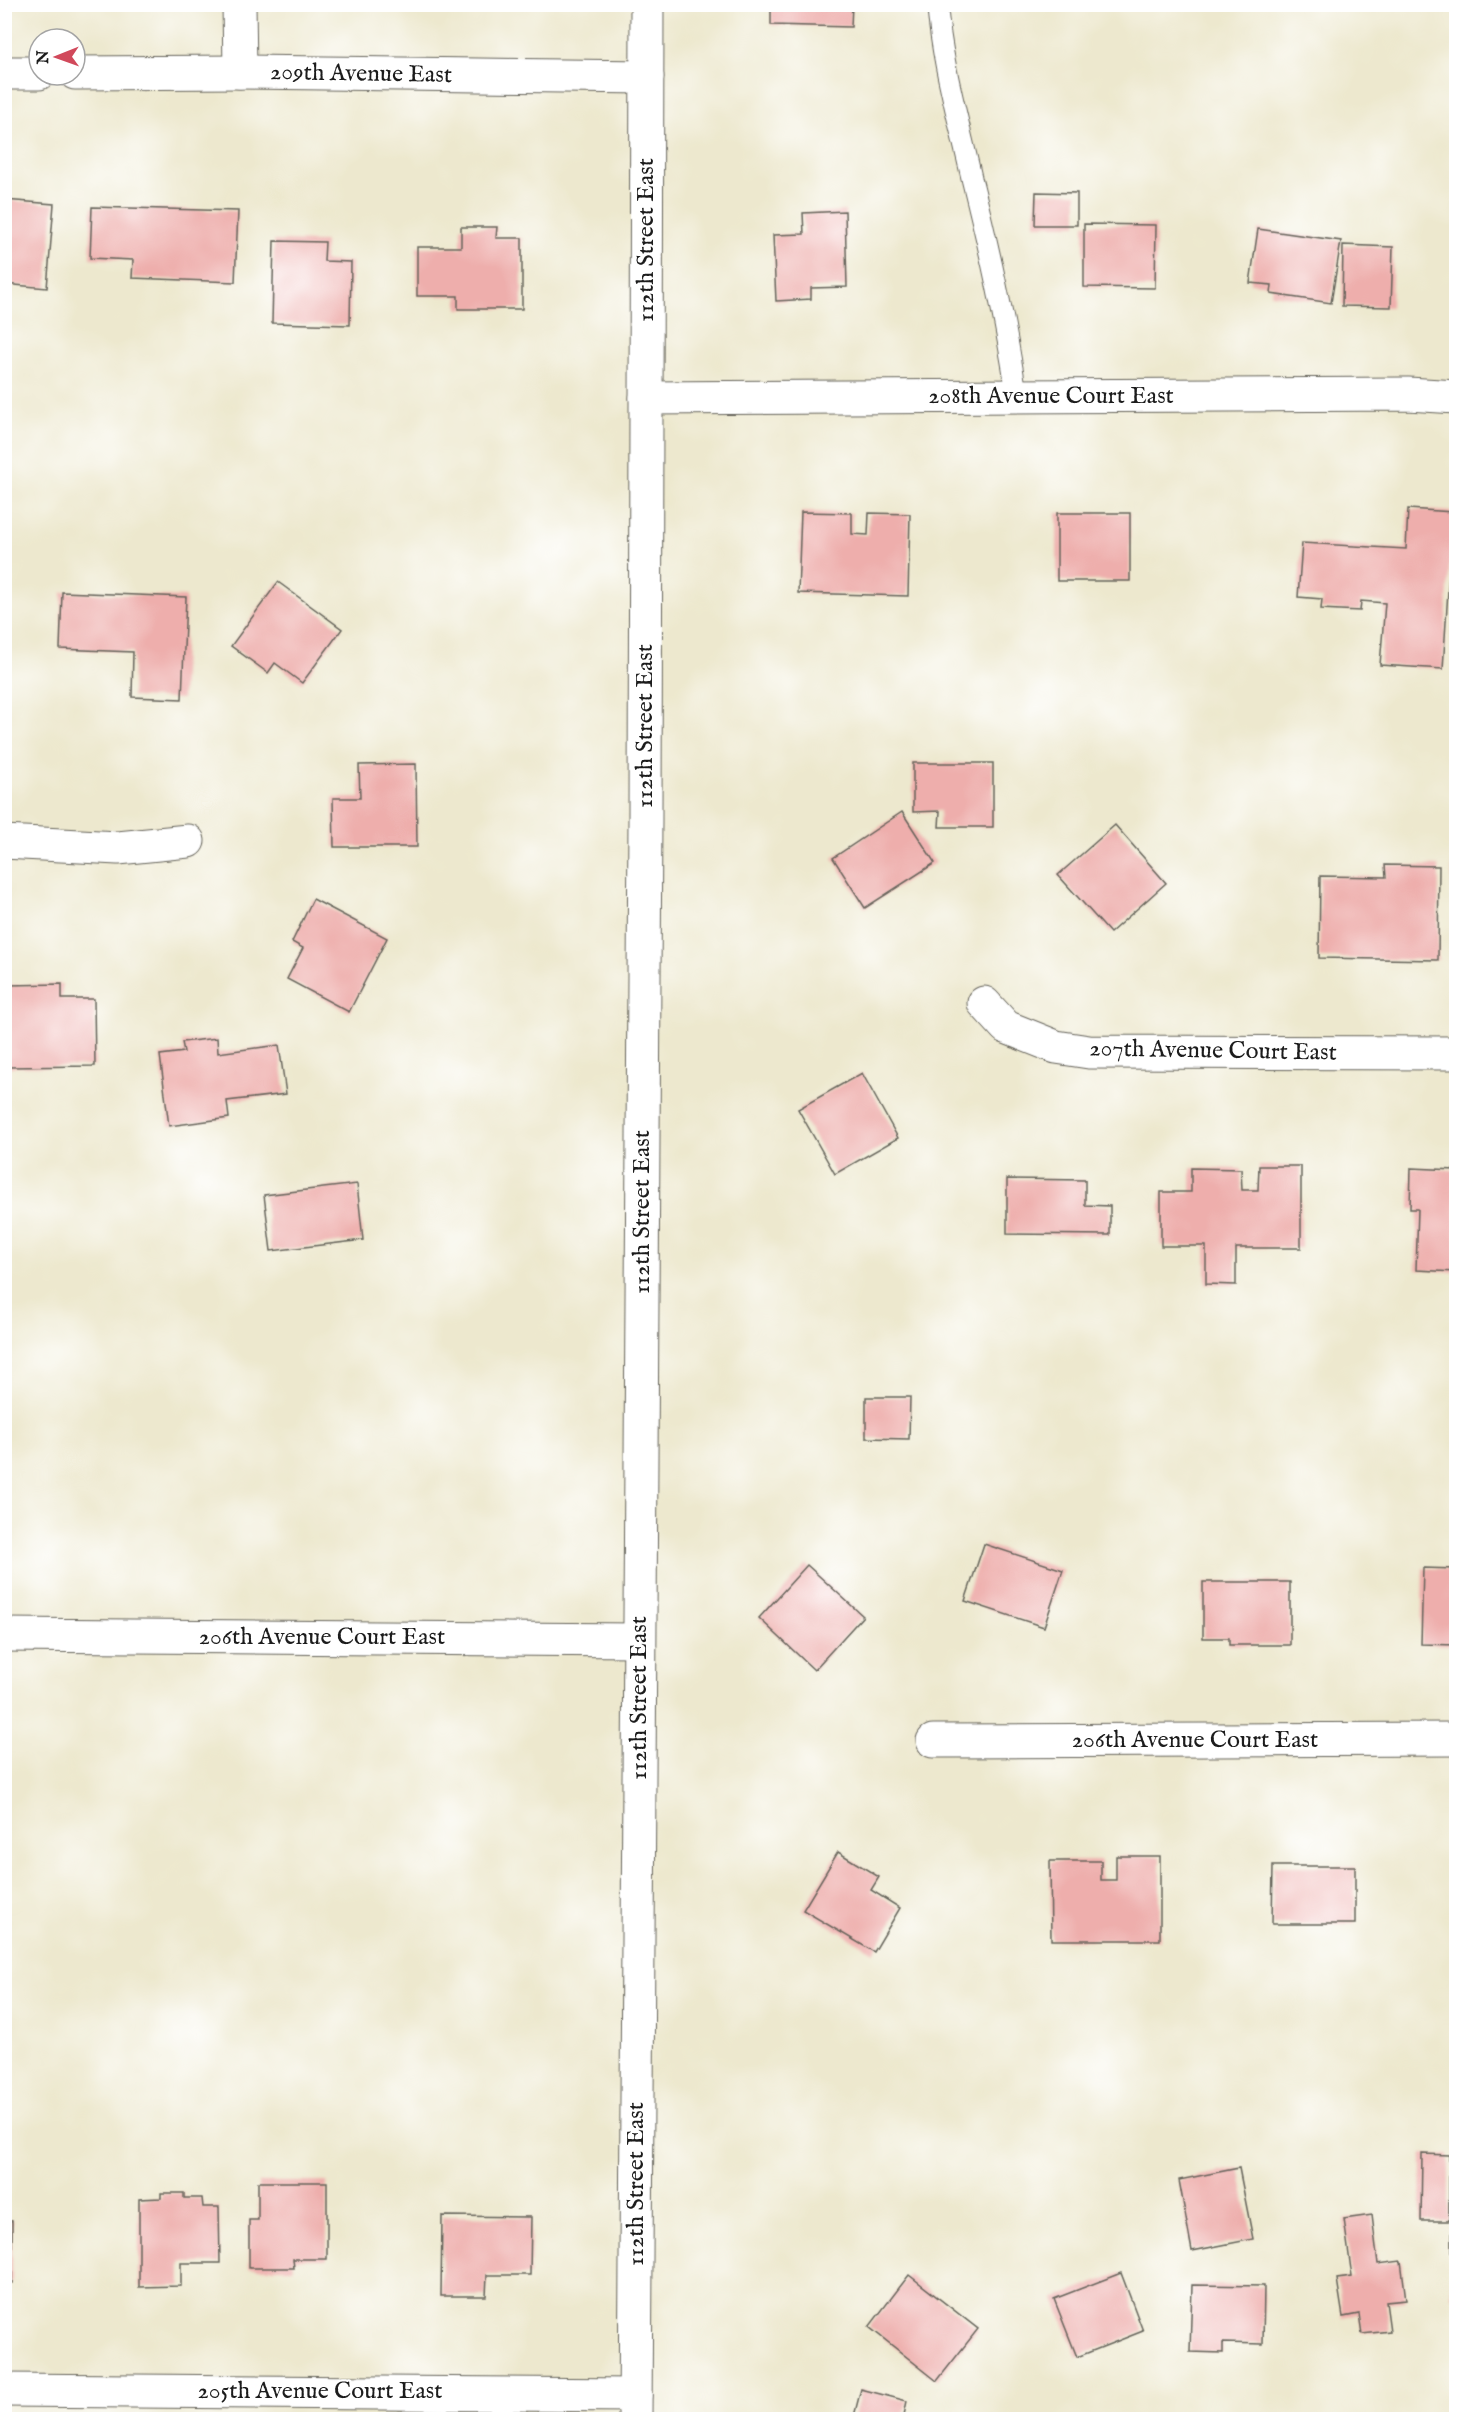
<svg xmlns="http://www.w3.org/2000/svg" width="1461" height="2424" font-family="'IM FELL English',serif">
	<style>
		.building { fill: #eeaeac }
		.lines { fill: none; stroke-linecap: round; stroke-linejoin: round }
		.service-casing { stroke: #65635a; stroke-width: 22 }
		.minor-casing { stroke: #65635a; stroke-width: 35 }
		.tertiary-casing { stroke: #65635a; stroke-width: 35 }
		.service { stroke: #fff; stroke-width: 20 }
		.minor { stroke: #fff; stroke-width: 33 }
		.tertiary { stroke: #fff; stroke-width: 33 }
		.labels { text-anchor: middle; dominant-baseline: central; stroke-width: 4.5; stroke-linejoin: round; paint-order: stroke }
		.street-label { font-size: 24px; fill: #1c1c1c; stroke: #fff }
	</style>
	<rect width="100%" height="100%" fill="#fff"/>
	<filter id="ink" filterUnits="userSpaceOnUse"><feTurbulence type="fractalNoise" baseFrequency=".0167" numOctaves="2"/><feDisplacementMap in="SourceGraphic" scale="12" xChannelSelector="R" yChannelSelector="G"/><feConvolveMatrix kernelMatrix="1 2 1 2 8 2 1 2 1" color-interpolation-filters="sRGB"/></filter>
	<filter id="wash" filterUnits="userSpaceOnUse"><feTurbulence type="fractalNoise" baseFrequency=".008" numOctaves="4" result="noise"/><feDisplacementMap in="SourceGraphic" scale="24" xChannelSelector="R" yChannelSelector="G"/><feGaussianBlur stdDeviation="1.35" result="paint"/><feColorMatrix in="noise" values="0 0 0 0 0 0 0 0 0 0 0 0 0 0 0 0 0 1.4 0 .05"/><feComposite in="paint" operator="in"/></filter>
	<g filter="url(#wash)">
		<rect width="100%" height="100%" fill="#ede8ce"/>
		<g id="blocks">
			<g class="building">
				<polygon points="771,4 852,4 851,27 771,25"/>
				<polygon points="1036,192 1077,193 1077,225 1035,225"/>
				<polygon points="4,200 54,204 47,288 4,284"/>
				<polygon points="92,207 238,211 235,282 132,278 133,260 90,258"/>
				<polygon points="845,211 847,287 811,288 811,299 776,301 773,235 804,234 803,213"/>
				<polygon points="1084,224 1156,225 1155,288 1084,287"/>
				<polygon points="461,227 497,227 496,238 522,238 522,309 458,309 458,296 417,296 417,247 461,247"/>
				<polygon points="1258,229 1341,241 1331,303 1271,294 1272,285 1250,283"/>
				<polygon points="274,241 325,242 324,261 351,262 350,325 272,323"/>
				<polygon points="1343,245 1393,247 1391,307 1342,306"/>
				<polygon points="1408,509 1453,512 1443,669 1380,665 1385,603 1361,601 1360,611 1321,609 1322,599 1298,597 1302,543 1406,549"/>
				<polygon points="801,512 852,513 852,534 868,535 869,513 910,514 908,596 798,593"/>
				<rect x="1057" y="513" width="73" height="68"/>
				<polygon points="278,582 342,629 302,683 275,663 268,673 231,646"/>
				<polygon points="62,592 186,597 182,699 132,697 133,652 60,649"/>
				<polygon points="913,763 993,763 993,827 939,827 940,811 913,812"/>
				<polygon points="416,764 417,847 334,847 333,798 360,798 359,765"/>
				<polygon points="902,812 935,863 865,908 833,858"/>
				<polygon points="1115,825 1166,883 1110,933 1058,875"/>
				<rect x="1452" y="826" width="4" height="74"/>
				<polygon points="1385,865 1439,866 1438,960 1319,958 1320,876 1386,877"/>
				<polygon points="313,899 387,938 349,1012 287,979 303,948 292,942"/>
				<polygon points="62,984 62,999 94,999 95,1066 8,1067 8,985"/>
				<polygon points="217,1038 218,1053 279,1045 286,1094 227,1101 229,1118 169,1126 160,1055 184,1052 182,1042"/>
				<polygon points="862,1073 898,1138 835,1174 798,1109"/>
				<polygon points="1259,1166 1301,1166 1301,1248 1236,1248 1236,1285 1206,1284 1206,1246 1161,1246 1161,1192 1191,1192 1191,1168 1241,1169 1242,1190 1258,1190"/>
				<polygon points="1411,1168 1456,1170 1456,1272 1416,1270 1418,1209 1410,1209"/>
				<polygon points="1007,1179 1085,1180 1085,1205 1110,1206 1110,1235 1007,1234"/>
				<polygon points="357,1184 363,1240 271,1251 264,1195"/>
				<polygon points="866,1397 910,1397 909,1439 866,1438"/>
				<polygon points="984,1544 1063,1570 1044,1627 965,1601"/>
				<polygon points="807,1565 863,1616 814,1670 759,1618"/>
				<polygon points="1423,1568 1456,1569 1456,1645 1421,1644"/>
				<polygon points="1203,1582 1290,1582 1290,1645 1229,1645 1229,1638 1203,1638"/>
				<polygon points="838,1852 879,1877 871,1890 900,1908 874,1952 803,1910"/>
				<polygon points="1116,1856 1160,1856 1160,1940 1051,1940 1050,1861 1101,1861 1101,1880 1116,1880"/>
				<polygon points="1273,1866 1355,1866 1355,1924 1272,1924"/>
				<polygon points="1422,2154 1449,2155 1449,2221 1421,2221"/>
				<polygon points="1239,2168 1253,2239 1192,2251 1179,2180"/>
				<polygon points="258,2182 327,2182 327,2259 293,2259 294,2268 249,2268 249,2220 258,2220"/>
				<polygon points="161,2193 184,2193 184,2198 202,2198 203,2207 219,2207 220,2263 181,2263 181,2286 139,2287 139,2199 161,2198"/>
				<polygon points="1372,2215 1378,2264 1401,2261 1406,2300 1386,2302 1390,2331 1362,2334 1359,2314 1343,2317 1337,2279 1352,2277 1344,2219"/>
				<polygon points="442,2216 531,2217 530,2275 487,2275 486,2296 441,2296"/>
				<rect x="1452" y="2219" width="4" height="77"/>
				<polygon points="4,2220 12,2221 12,2283 4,2283"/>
				<polygon points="1121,2273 1143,2331 1077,2357 1054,2299"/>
				<polygon points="909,2275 978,2329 937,2381 869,2327"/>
				<polygon points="1192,2285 1264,2286 1263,2344 1223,2343 1223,2353 1190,2352"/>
				<polygon points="861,2389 907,2401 903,2420 853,2420"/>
			</g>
		</g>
	</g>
	<g filter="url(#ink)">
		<use href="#blocks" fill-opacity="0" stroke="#65635a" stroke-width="1.5"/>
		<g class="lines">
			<defs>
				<path id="service" d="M937 4C942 65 959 121 972 180 990 252 1006 323 1017 396"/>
				<g id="minor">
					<polyline points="239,4 240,72"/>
					<polyline points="4,73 39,73"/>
					<polyline points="75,73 240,72 647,77"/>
					<polyline points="646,398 1408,394 1456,397"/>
					<polyline points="4,842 118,848 188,841"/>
					<polyline points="984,1003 1006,1027 1056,1047 1089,1052 1456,1053"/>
					<polyline points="4,1635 639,1640"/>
					<polyline points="933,1741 1456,1739"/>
					<polyline points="4,2390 635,2395"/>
				</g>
				<polyline id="tertiary" points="635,2420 645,819 647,4"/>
			</defs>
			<use href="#service" class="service-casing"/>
			<use href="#minor" class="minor-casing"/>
			<use href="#tertiary" class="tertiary-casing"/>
			<use href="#service" class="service"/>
			<use href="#minor" class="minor"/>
			<use href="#tertiary" class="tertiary"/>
		</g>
	</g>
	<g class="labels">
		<g class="street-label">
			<text transform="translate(361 74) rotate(1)">209th Avenue East</text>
			<text transform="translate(646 240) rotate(-90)">112th Street East</text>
			<text x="1051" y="396">208th Avenue Court East</text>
			<text transform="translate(645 726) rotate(-90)">112th Street East</text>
			<text transform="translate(1213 1051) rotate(1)">207th Avenue Court East</text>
			<text transform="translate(642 1212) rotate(-90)">112th Street East</text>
			<text x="322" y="1637">206th Avenue Court East</text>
			<text transform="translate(639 1698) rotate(-90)">112th Street East</text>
			<text x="1195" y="1740">206th Avenue Court East</text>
			<text transform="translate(636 2184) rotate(-90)">112th Street East</text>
			<text x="320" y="2391">205th Avenue Court East</text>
		</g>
	</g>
	<rect width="1461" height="2424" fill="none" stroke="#fff" stroke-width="24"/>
	<g transform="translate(57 57) rotate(269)"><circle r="28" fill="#ffffff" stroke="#a4a4a4" stroke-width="1.5"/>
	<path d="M0-4.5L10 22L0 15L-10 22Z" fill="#d1495b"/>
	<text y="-9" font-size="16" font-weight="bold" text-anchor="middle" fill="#1c1c1c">N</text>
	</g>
</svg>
